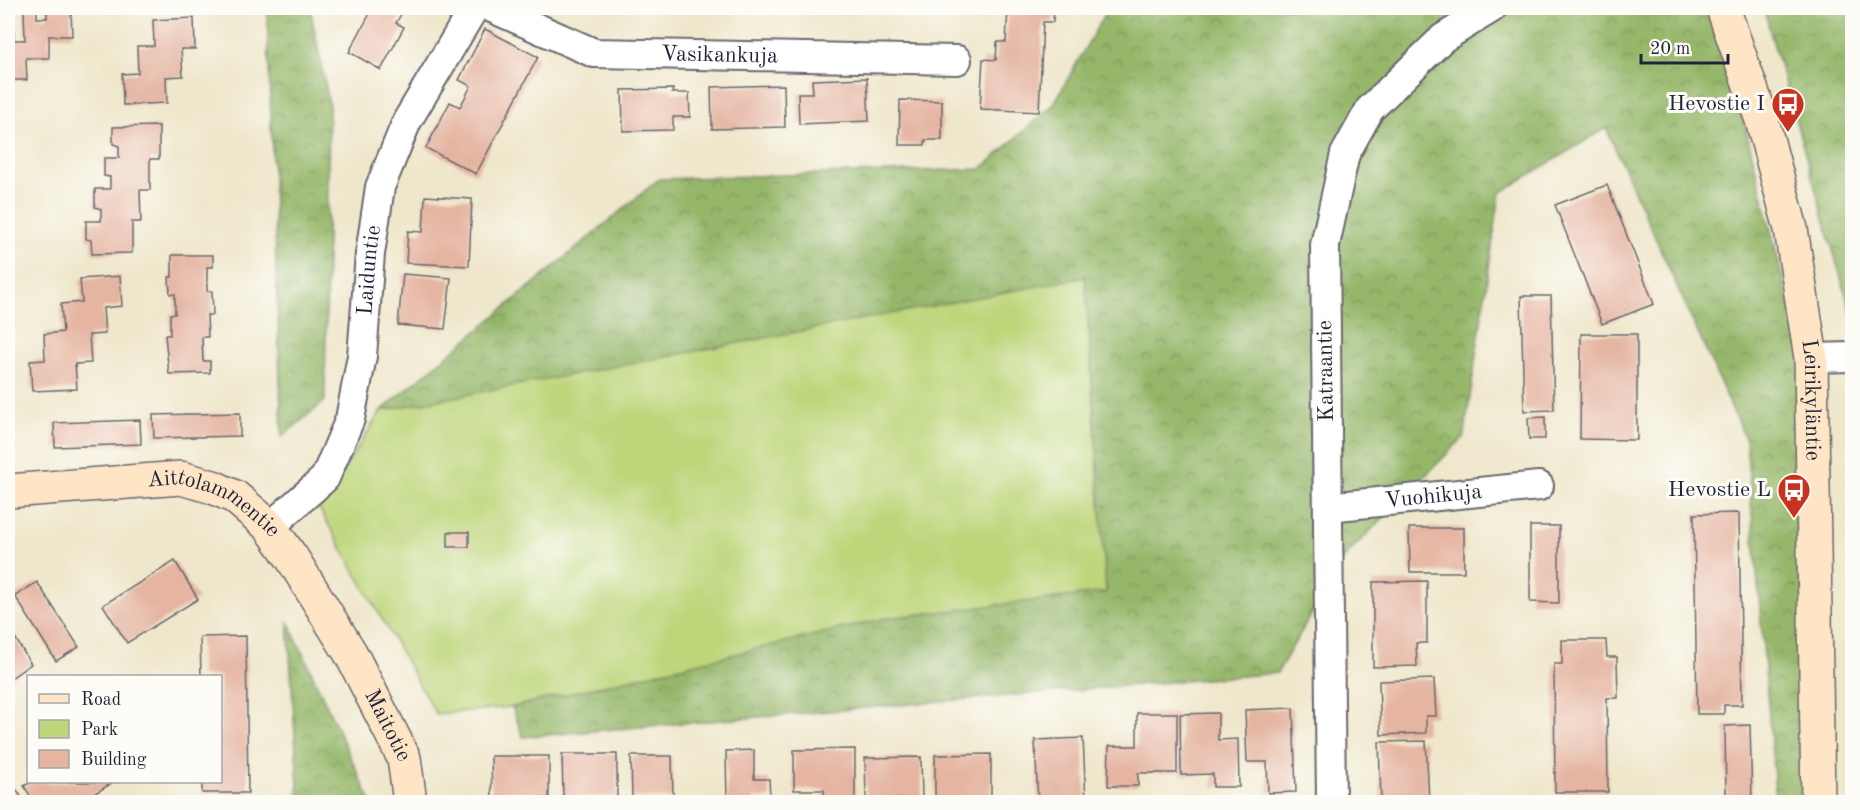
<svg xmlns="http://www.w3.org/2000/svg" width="1860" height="810" font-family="'Old Standard TT',serif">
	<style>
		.forest { fill: url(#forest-crowns); stroke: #5c6c52; stroke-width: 1.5 }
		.park { fill: #bdd67a; stroke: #707c5a; stroke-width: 1.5 }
		.building { fill: #e5b5a2 }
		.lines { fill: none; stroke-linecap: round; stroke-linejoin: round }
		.street-casing { stroke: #6a676d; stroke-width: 32 }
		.secondary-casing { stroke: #6a676d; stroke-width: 36 }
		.street { stroke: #fff; stroke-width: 28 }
		.secondary { stroke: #fee5c5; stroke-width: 33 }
		.labels { text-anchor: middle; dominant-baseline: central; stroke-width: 6; stroke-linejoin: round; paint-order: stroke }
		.street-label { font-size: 22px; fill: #22223b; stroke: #fdfcf7 }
		.poi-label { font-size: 22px; fill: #22223b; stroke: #fdfcf7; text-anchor: end }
	</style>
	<defs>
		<pattern id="forest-crowns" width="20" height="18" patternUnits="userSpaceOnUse" patternTransform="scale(1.5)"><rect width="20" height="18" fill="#96b76a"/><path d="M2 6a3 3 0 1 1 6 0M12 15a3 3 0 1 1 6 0" fill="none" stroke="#7a9458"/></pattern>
	</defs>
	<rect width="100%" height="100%" fill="#fdfcf7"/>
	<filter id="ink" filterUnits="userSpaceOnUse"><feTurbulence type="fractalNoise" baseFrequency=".0167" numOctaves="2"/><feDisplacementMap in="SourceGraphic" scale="12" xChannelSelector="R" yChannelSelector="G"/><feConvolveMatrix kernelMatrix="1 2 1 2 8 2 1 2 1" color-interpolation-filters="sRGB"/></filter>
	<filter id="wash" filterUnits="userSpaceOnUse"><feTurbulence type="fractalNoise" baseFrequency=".008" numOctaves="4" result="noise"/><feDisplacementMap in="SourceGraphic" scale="24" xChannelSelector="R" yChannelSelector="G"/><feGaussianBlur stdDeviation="1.35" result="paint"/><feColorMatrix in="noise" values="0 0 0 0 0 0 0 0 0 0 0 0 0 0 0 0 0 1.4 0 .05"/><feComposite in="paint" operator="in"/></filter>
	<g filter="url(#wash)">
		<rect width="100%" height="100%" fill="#efe7cb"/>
		<g class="forest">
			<polygon points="267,8 310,8 329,103 325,401 282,437"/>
			<polygon points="1108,8 1716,8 1802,356 1808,802 1776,802 1746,440 1606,128 1500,193 1464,437 1347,554 1277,673 523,737 512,707 886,618 1106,592 1085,278 381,411 659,179 981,169 1053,105"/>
			<polygon points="1764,8 1852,8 1852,316 1771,35"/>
			<polygon points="288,621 371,802 299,802"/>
		</g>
		<polygon class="park" points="1085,277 1106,592 886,618 512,707 436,714 319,508 381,411"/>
		<g id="blocks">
			<g class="building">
				<polygon points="47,8 71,8 72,36 49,36 49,58 26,58 27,80 8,80 8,31 14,31 14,40 25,40 24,9 37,9 37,18 47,18"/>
				<polygon points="373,8 404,9 396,23 404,27 381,70 349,52"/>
				<polygon points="1008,8 1054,8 1053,22 1043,22 1039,112 980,109 983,59 996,60 997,42 1006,42"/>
				<polygon points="194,18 195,49 181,49 183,76 166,77 167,103 123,105 122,74 138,73 137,46 154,46 153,20"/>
				<polygon points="485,29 538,57 476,174 426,148 450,102 460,107 471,86 459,80"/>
				<polygon points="867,78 869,121 799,124 798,93 813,93 812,80"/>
				<polygon points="784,85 785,127 712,129 711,87"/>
				<polygon points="673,89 672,93 689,93 690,117 673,117 673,130 623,131 622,90"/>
				<polygon points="900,100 942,101 942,140 925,140 925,145 899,145"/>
				<polygon points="159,126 159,159 150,159 150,190 140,190 141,222 132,222 132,253 92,254 91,240 86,239 86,221 101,221 101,209 95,207 95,189 110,189 110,177 104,176 104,158 119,158 119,146 113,144 113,127"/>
				<polygon points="1607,185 1654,304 1602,324 1555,205"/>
				<polygon points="425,196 472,199 469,266 406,263 408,231 423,232"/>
				<polygon points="172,255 213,255 213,267 207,267 207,291 212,291 213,315 207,315 208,337 202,337 203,361 210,361 210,373 169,374 165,335 170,335 170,314 175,314 175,294 170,294 169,277 172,277"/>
				<polygon points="403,274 451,278 445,329 398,325"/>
				<polygon points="120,276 122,306 103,308 105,334 89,335 91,363 75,364 77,389 32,391 30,361 45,360 44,334 63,332 61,304 82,302 80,279"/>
				<polygon points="1521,296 1551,296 1554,410 1524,411"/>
				<polygon points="1581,334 1637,334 1637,440 1580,439"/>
				<polygon points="240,413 240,436 154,438 153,415"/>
				<polygon points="1545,417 1545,439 1529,439 1528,418"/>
				<polygon points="140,420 141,444 55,447 54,423"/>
				<polygon points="1739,513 1742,705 1724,705 1724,714 1697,714 1694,514"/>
				<polygon points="1530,526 1559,526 1559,603 1530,602"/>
				<polygon points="1409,528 1464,528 1464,572 1410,572"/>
				<rect x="448" y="532" width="21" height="15"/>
				<polygon points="175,561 198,599 127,643 103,605"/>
				<polygon points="1427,581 1427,643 1416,643 1417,666 1373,667 1373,582"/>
				<polygon points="37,582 79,647 56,661 15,596"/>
				<polygon points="8,626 31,664 8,680"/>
				<polygon points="246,636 248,793 202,793 202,782 220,782 220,676 201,676 200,637"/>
				<polygon points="1562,640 1606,640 1607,657 1617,657 1618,698 1607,698 1608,792 1555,792 1554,664 1562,664"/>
				<polygon points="1434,679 1436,716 1426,716 1426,733 1381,735 1379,681"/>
				<polygon points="1293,708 1296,792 1268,793 1267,762 1247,762 1245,710"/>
				<polygon points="1137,713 1177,713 1177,773 1138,773 1138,786 1108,786 1109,746 1137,746"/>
				<polygon points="1218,713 1218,740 1238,739 1239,787 1213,787 1213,774 1181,775 1180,714"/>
				<polygon points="1750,725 1752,802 1726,802 1725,726"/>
				<polygon points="1083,738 1086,801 1038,802 1035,740"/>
				<polygon points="1426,741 1429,802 1381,802 1379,742"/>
				<polygon points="855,749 855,802 824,802 824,790 794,790 794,750"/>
				<polygon points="754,750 754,779 769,779 770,798 754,798 755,802 727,802 726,751"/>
				<polygon points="562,754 617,754 617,797 563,797"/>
				<polygon points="991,754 991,800 935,800 935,755"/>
				<polygon points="491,756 549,756 549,798 492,799"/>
				<polygon points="631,756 672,756 673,798 632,798"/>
				<polygon points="921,757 922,798 866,800 865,758"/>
				<polygon points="31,782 114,782 80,802 34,802 24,786"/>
				<polygon points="17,790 24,802 8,802 8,796"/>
			</g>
		</g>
	</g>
	<g filter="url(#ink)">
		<use href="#blocks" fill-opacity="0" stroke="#6a676d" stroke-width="1.5"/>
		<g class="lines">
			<defs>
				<g id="street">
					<path id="s1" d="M492 8 594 53 957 60"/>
					<polyline points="1811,358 1852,357"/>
					<path id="s2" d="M1328 507 1539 486"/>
					<path id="s3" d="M270 527 325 478 350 419 362 356 370 254 380 187 407 121 474 8"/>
					<polyline points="1331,802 1325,245 1345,154 1370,109 1443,38 1492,8"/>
				</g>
				<g id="secondary">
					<path id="s4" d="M1723 8 1762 120 1791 229 1811 358 1818 802"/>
					<path id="s5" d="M8 491 181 478 213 487 235 497 270 527 292 558 351 654 404 758 410 802"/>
				</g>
			</defs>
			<use href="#street" class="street-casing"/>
			<use href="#secondary" class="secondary-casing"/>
			<use href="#street" class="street"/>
			<use href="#secondary" class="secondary"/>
		</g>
	</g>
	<defs>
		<symbol id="bus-pin" viewBox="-11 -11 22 30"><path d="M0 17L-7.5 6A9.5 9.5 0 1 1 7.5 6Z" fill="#c8321e" stroke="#fdfcf7"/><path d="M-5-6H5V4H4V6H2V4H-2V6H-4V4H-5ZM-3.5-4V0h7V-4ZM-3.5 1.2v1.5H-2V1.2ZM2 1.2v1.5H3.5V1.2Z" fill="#fff"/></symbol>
	</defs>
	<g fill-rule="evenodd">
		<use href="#bus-pin" x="1769" y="85" width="38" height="52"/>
		<use href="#bus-pin" x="1775" y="471" width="38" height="52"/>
	</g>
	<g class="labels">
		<g class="street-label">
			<text stroke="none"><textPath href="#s1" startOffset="237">Vasikankuja</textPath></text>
			<text stroke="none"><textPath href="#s3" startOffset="288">Laiduntie</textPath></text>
			<text transform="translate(1326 371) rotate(-91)">Katraantie</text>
			<text stroke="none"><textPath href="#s4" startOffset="404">Leirikyläntie</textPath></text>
			<text stroke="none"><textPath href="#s2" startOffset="106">Vuohikuja</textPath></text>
			<text stroke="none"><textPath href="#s5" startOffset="213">Aittolammentie</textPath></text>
			<text stroke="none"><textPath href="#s5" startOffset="508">Maitotie</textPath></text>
		</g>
		<g class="poi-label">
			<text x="1765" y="104">Hevostie I</text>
			<text x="1771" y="490">Hevostie L</text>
		</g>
	</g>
	<rect width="1860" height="810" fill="none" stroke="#fdfcf7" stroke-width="30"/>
	<rect x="27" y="675" width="195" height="108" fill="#fdfcf7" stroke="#a5a5ac" stroke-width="1.5"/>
	<rect x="39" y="694" width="30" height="9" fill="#fee5c5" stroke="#a5a5ac" stroke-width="1.5"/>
	<text x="81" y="705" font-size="18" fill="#22223b">Road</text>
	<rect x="39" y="720" width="30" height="18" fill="#bdd67a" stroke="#a5a5ac" stroke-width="1.5"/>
	<text x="81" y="735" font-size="18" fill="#22223b">Park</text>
	<rect x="39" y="750" width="30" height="18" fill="#e5b5a2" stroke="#a5a5ac" stroke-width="1.5"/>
	<text x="81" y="765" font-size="18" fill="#22223b">Building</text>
	<path d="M1641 54v9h87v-9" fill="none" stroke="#22223b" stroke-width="3"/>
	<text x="1650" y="54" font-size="18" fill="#22223b" stroke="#fdfcf7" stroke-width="4.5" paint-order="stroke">20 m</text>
</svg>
